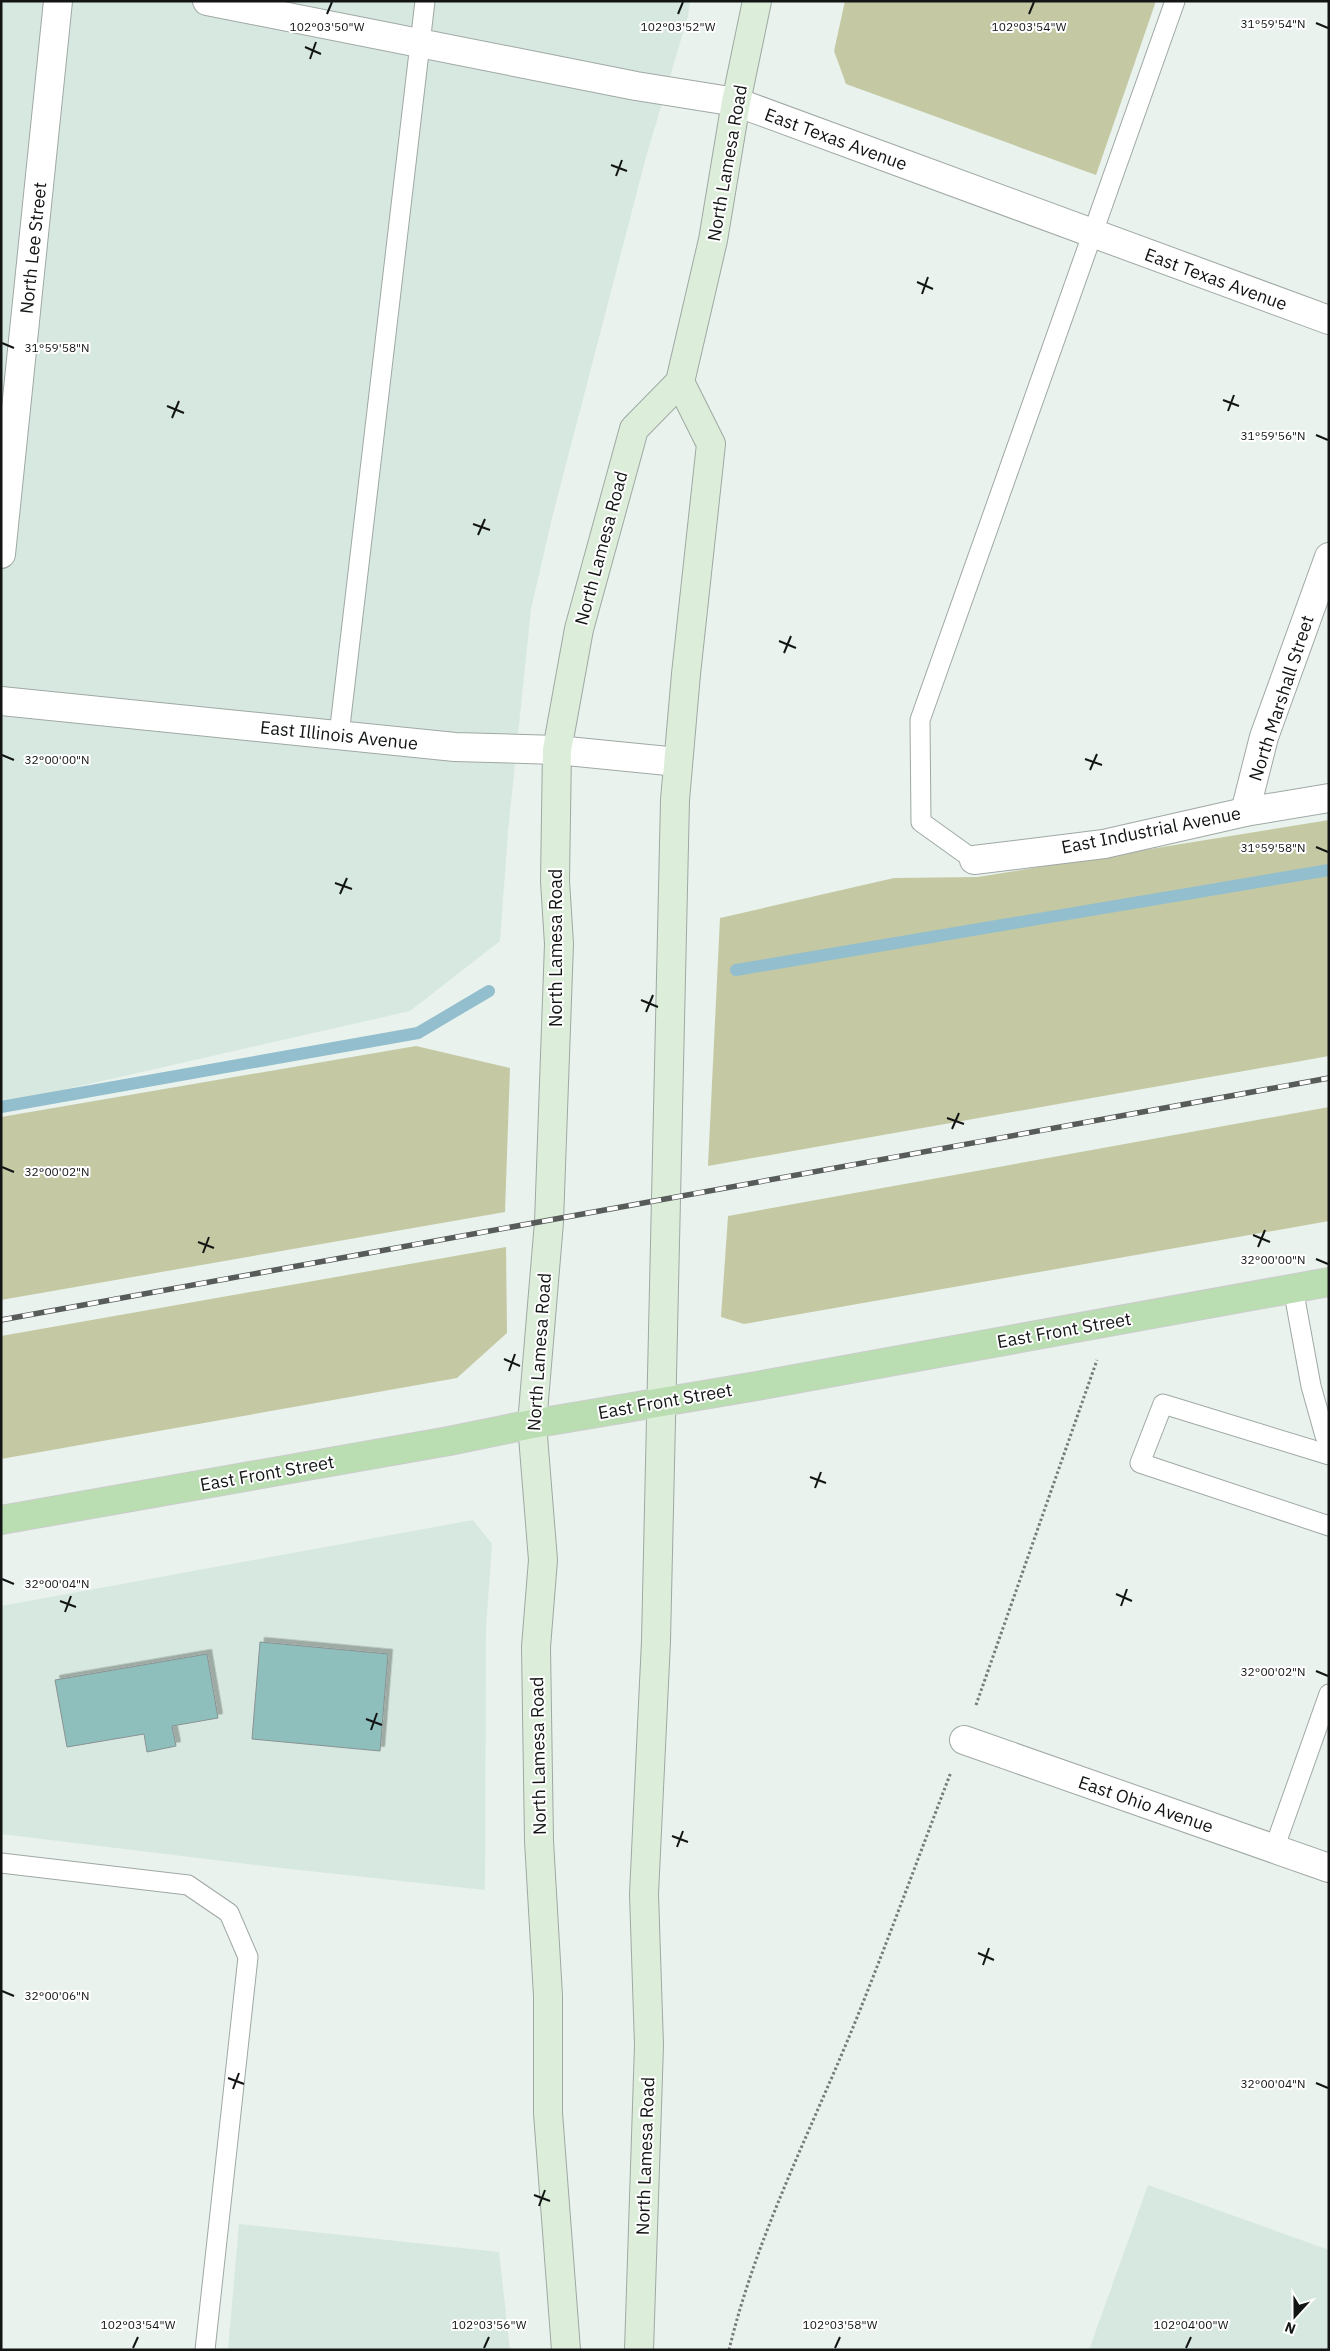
<svg xmlns="http://www.w3.org/2000/svg" width="1330" height="2351" font-family="'IBM Plex Sans',sans-serif">
	<style>
		.built { fill: #d7e8e0 }
		.green { fill: #c4c9a4 }
		.lines { fill: none; stroke-linecap: round; stroke-linejoin: round }
		.stream { stroke: #92becd; stroke-width: 12 }
		.building { fill: #8ebfbd; stroke: #899292; filter: url(#shadow) }
		.service-casing { stroke: #9fa8a4; stroke-width: 21 }
		.minor-casing { stroke: #9fa8a4; stroke-width: 30 }
		.secondary-casing { stroke: #9fa8a4; stroke-width: 30 }
		.primary-casing { stroke: #cbcccb; stroke-width: 30 }
		.path { stroke: #767c79; stroke-width: 3; stroke-dasharray: 2.5 2.5; stroke-linecap: butt }
		.service { stroke: #fff; stroke-width: 19 }
		.minor { stroke: #fff; stroke-width: 28 }
		.secondary { stroke: #dceed9; stroke-width: 28 }
		.primary { stroke: #badeb2; stroke-width: 28 }
		.rail-casing { stroke: #575c5a; stroke-width: 5.5 }
		.rail { stroke: #fff; stroke-width: 4; stroke-dasharray: 11; stroke-linecap: butt }
		.ticks { fill: none; stroke: #121514; stroke-width: 2 }
		.labels { text-anchor: middle; dominant-baseline: central; stroke-width: 4; stroke-linejoin: round; paint-order: stroke }
		.street-label { font-size: 18px; fill: #121514; stroke: #fff }
		.ticks-label { font-size: 12px; text-anchor: middle; fill: #121514; stroke: #fff; stroke-width: 4; stroke-linejoin: round; paint-order: stroke }
	</style>
	<defs>
		<filter id="shadow"><feDropShadow dx="4.5" dy="-4.5" stdDeviation="0" flood-color="#0004"/></filter>
	</defs>
	<rect width="100%" height="100%" fill="#e9f2ed"/>
	<g class="built">
		<polygon points="1,1 690,1 688,16 646,157 552,518 531,609 508,831 500,941 410,1011 1,1104"/>
		<polygon points="473,1520 492,1544 486,1628 485,1890 281,1868 1,1834 1,1606"/>
		<polygon points="1148,2185 1329,2250 1329,2350 1089,2350"/>
		<polygon points="239,2224 499,2252 510,2350 228,2350"/>
	</g>
	<g class="green">
		<polygon points="845,1 1156,1 1096,175 846,84 834,51"/>
		<polygon points="1329,820 1329,1056 708,1166 720,918 894,878 978,877"/>
		<polygon points="416,1046 510,1068 505,1212 1,1300 1,1117"/>
		<polygon points="1329,1107 1329,1221 744,1324 721,1317 728,1216"/>
		<polygon points="506,1247 507,1333 457,1378 1,1459 1,1336"/>
	</g>
	<g class="lines">
		<g class="stream">
			<polyline points="736,970 1329,870"/>
			<polyline points="1,1107 418,1033 489,991"/>
		</g>
	</g>
	<g class="building">
		<polygon points="260,1642 388,1654 380,1751 252,1739"/>
		<polygon points="207,1654 218,1718 172,1726 176,1746 147,1752 144,1734 67,1747 55,1680"/>
	</g>
	<g class="lines">
		<defs>
			<g id="service">
				<polyline points="339,735 425,1"/>
				<polyline points="974,860 921,822 920,720 1175,1"/>
				<polyline points="1293,1288 1311,1386 1325,1436 1329,1439"/>
				<polyline points="1329,1455 1163,1404 1140,1463 1329,1526"/>
				<polyline points="1274,1849 1329,1694"/>
				<polyline points="1,1863 188,1885 229,1913 248,1957 205,2350"/>
			</g>
			<g id="minor">
				<polyline points="207,1 636,86 736,102 1329,320"/>
				<polyline points="1,554 58,1"/>
				<polyline points="1,701 455,747 557,750 678,762"/>
				<polyline points="1245,812 1264,737 1329,557"/>
				<polyline points="974,860 1104,844 1245,812 1329,798"/>
				<polyline points="964,1740 1329,1868"/>
			</g>
			<g id="secondary">
				<polyline points="566,2350 548,2113 548,1996 539,1841 536,1647 543,1560 532,1424 549,1222 559,944 555,881 557,750 579,629 634,429 680,382 713,240 736,102 757,1"/>
				<polyline points="639,2350 649,2045 644,1894 656,1641 675,800 686,674 711,444 680,382"/>
			</g>
			<polyline id="primary" points="1,1520 449,1441 532,1424 751,1387 1329,1282"/>
		</defs>
		<use href="#service" class="service-casing"/>
		<use href="#minor" class="minor-casing"/>
		<use href="#secondary" class="secondary-casing"/>
		<use href="#primary" class="primary-casing"/>
		<g class="path">
			<polyline points="976,1705 1097,1360"/>
			<path d="M729 2350C757 2233 813 2127 858 2015 890 1935 920 1853 951 1772"/>
		</g>
		<use href="#service" class="service"/>
		<use href="#minor" class="minor"/>
		<use href="#secondary" class="secondary"/>
		<use href="#primary" class="primary"/>
		<defs>
			<polyline id="rail" points="1,1320 1329,1078"/>
		</defs>
		<use href="#rail" class="rail-casing"/>
		<use href="#rail" class="rail"/>
	</g>
	<path class="ticks" d="M327 14 332 2M678 14 683 2M1029 14 1034 2M1316 23 1328 28M305 47 321 54M310 59 316 42M611 165 627 171M616 176 622 160M917 282 933 289M922 294 928 277M2 343 14 348M1223 400 1239 406M167 406 184 413M1228 411 1234 395M172 418 179 401M1316 435 1328 440M473 524 490 530M478 535 485 519M779 641 796 648M784 653 791 636M2 755 14 760M1085 759 1102 765M1090 770 1097 754M1316 847 1328 852M335 883 352 889M340 894 347 878M641 1000 658 1007M646 1012 653 995M947 1118 964 1124M952 1129 959 1113M2 1167 14 1172M1253 1235 1270 1242M198 1242 214 1248M1258 1247 1265 1230M203 1253 209 1237M1316 1259 1328 1264M504 1359 520 1366M509 1371 515 1354M810 1477 826 1483M815 1488 821 1472M2 1579 14 1584M1116 1594 1132 1601M60 1601 76 1607M1121 1606 1127 1589M65 1612 71 1596M1316 1671 1328 1676M366 1719 382 1725M371 1730 377 1713M672 1836 688 1842M677 1847 683 1831M978 1953 994 1960M983 1965 989 1948M2 1991 14 1996M228 2078 244 2084M1316 2083 1328 2088M233 2089 239 2073M534 2195 550 2201M539 2206 545 2190M133 2348 138 2337M484 2348 489 2337M835 2348 840 2337M1186 2348 1191 2337"/>
	<g class="labels">
		<g class="street-label">
			<text transform="translate(836 139) rotate(20)">East Texas Avenue</text>
			<text transform="translate(727 163) rotate(-80)">North Lamesa Road</text>
			<text transform="translate(33 248) rotate(-84)">North Lee Street</text>
			<text transform="translate(1216 279) rotate(20)">East Texas Avenue</text>
			<text transform="translate(601 548) rotate(-75)">North Lamesa Road</text>
			<text transform="translate(1281 698) rotate(-72)">North Marshall Street</text>
			<text transform="translate(339 735) rotate(6)">East Illinois Avenue</text>
			<text transform="translate(1151 830) rotate(-11)">East Industrial Avenue</text>
			<text transform="translate(555 948) rotate(-90)">North Lamesa Road</text>
			<text transform="translate(1064 1330) rotate(-10)">East Front Street</text>
			<text transform="translate(539 1352) rotate(-86)">North Lamesa Road</text>
			<text transform="translate(665 1401) rotate(-10)">East Front Street</text>
			<text transform="translate(267 1473) rotate(-10)">East Front Street</text>
			<text transform="translate(538 1756) rotate(-91)">North Lamesa Road</text>
			<text transform="translate(1146 1804) rotate(19)">East Ohio Avenue</text>
			<text transform="translate(645 2156) rotate(-88)">North Lamesa Road</text>
		</g>
	</g>
	<g class="ticks-label">
		<text x="1273" y="28">31°59'54"N</text>
		<text x="327" y="31">102°03'50"W</text>
		<text x="678" y="31">102°03'52"W</text>
		<text x="1029" y="31">102°03'54"W</text>
		<text x="57" y="352">31°59'58"N</text>
		<text x="1273" y="440">31°59'56"N</text>
		<text x="57" y="764">32°00'00"N</text>
		<text x="1273" y="852">31°59'58"N</text>
		<text x="57" y="1176">32°00'02"N</text>
		<text x="1273" y="1264">32°00'00"N</text>
		<text x="57" y="1588">32°00'04"N</text>
		<text x="1273" y="1676">32°00'02"N</text>
		<text x="57" y="2000">32°00'06"N</text>
		<text x="1273" y="2088">32°00'04"N</text>
		<text x="138" y="2329">102°03'54"W</text>
		<text x="489" y="2329">102°03'56"W</text>
		<text x="840" y="2329">102°03'58"W</text>
		<text x="1191" y="2329">102°04'00"W</text>
	</g>
	<rect width="1330" height="2351" fill="none" stroke="#121514" stroke-width="5"/>
	<g transform="translate(1295 2316) rotate(201)" stroke="#ffffff" stroke-width="4" paint-order="stroke">
	<path d="M0-4L9 19L0 12L-9 19Z" fill="#121514"/>
	<text y="-8" font-size="14" font-weight="bold" text-anchor="middle" fill="#121514">N</text>
	</g>
</svg>
